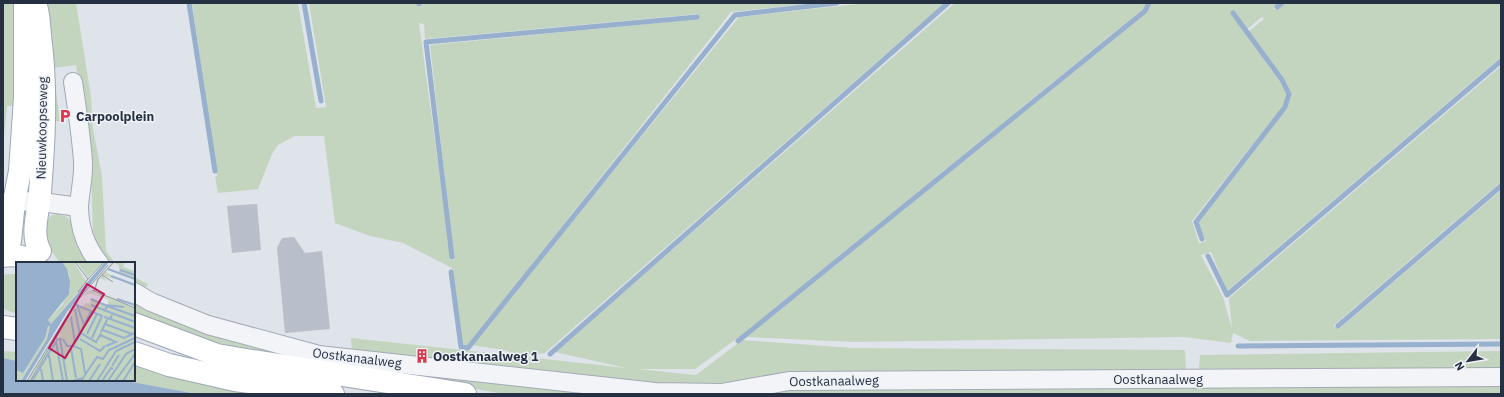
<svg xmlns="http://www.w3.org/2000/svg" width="1504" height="397" font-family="'IBM Plex Sans',sans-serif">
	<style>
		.green { fill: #c4d5bf; fill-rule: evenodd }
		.water { fill: #96b0ce }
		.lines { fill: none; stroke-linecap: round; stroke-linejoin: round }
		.stream { stroke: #96b0ce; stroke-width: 5 }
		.building { fill: #b8bfca }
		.minor-casing { stroke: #a4aab5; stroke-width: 20 }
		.major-casing { stroke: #9da7b7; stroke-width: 24 }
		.minor { stroke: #f2f4f8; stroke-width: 18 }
		.major { stroke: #fff; stroke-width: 22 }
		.labels { text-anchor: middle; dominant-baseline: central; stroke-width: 3; stroke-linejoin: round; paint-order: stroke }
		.poi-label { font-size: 13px; font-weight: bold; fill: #263043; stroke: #eff2f7; text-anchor: start }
		.street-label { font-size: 13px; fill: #263043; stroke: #eff2f7 }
		.inset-river { fill: none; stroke: #96b0ce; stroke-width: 2 }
		.inset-road { fill: none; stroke: #959ba7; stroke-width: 1 }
		.view { fill: #c2185b; fill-opacity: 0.15; stroke: #c2185b; stroke-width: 2 }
		.inset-edge { fill: none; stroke: #263043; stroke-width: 2 }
	</style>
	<rect width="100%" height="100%" fill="#dfe3ea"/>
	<g class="green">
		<polygon points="3,3 17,3 18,78 14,106 7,106 4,138 3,138"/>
		<polygon points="41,3 76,3 91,97 93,129 102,176 106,251 115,263 107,263 94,238 93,231 91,173 76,65 53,68 60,121 54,121"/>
		<path d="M192 3H298L316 108 326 107 309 3H417L418 7H421V3H814L731 12 467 347 462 346 452 268 403 243 370 236 335 223 324 136H295L278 145 272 154 258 189 218 193 215 177 217 176ZM698 14 699 19 430 45 454 260H451L419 23 424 24 425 39Z"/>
		<polygon points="867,3 944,3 545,353 527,355 527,357 626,368 555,352 955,3 1148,3 1143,9 739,337 695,369 638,369 696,375 742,340 853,348 1185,350 1186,370 673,388 352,353 351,338 509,355 509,351 471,345 739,17"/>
		<path d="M1151 3H1278L1273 8 1276 10 1285 3H1501V57L1227 291 1211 252 1201 255 1223 297 1232 329 1229 298 1501 66V182L1333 326 1339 329 1501 190V339L1250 341 1233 333 1231 343 1184 337 854 342 747 337 1147 12ZM1234 11 1247 29 1262 17 1264 19 1248 32 1283 80 1290 94 1287 104 1282 112 1198 223 1206 241 1199 243 1192 221 1280 110 1288 95 1280 82 1231 13Z"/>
		<polygon points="58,214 67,217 72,223 90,263 60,263 46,243 45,222 52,215"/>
		<polygon points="8,274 17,274 17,313 11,312 3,308 3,275"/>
		<polygon points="134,277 148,284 146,287 142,289 134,286"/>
		<path d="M134 299 307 357C295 356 282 356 270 354 223 346 178 332 134 314Z"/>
		<polygon points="3,351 17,352 17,361 3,358"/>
		<polygon points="1501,351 1501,370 1199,370 1200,355"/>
		<polygon points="134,365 169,376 270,394 197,394 121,380 134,380"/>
		<polygon points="390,369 499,384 610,394 505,394 380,373"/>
		<polygon points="1250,386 1501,387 1501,394 753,394 790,388"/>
	</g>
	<polygon class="water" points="3,358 17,361 17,380 121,380 197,394 3,394"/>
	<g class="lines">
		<g class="stream">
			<polyline points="189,3 215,171"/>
			<polyline points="304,3 321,101"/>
			<polyline points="419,3 419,4"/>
			<polyline points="1277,7 1282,3"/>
			<polyline points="1202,239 1196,222 1285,107 1289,94 1282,80 1233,13"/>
			<polyline points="1208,256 1227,295 1501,61"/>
			<polyline points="452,257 426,42 697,17"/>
			<polyline points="451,272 461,347 468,348 735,15 837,3"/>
			<polyline points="1338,326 1501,186"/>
			<polyline points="738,341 1145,11 1149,3"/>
			<polyline points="1238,346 1501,344"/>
			<polyline points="550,354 948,3"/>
		</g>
	</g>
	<g class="building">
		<polygon points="257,204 261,250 232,253 227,206"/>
		<polygon points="294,237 305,253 322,251 330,329 285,333 277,248 282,238"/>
	</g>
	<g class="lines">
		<defs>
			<g id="minor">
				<path d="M73 82C77 108 81 135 83 161 84 176 80 191 79 206 79 227 86 247 99 263"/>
				<polyline points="3,203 34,201 79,207"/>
				<polyline points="134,292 151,302 208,325 319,355 655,392 721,393 789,381 1501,377"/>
			</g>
			<g id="major">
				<path d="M36 6C39 15 39 26 40 36 47 88 44 140 40 192 39 211 30 234 40 251"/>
				<polyline points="3,253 10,241 14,202 20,171 25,98 25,3"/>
				<path d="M3 256C14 254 24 256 32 263"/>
				<polyline points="134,324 217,355 246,360 465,394"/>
				<polyline points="3,327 17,329"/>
				<polyline points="134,353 169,365 235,380 333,394"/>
			</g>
		</defs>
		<use href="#minor" class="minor-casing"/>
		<use href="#major" class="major-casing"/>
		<use href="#minor" class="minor"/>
		<use href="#major" class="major"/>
	</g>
	<defs>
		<symbol id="parking-bare" viewBox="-9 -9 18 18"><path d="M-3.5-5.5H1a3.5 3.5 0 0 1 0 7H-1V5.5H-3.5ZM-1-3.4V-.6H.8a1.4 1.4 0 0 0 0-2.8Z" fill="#dc364b" stroke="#eff2f7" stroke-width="2.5" paint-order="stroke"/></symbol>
		<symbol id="building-bare" viewBox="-9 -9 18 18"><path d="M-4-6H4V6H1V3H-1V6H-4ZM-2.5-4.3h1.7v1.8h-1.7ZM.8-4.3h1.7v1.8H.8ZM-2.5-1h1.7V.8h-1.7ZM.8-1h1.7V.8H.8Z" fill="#dc364b" stroke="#eff2f7" stroke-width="2.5" paint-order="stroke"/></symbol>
	</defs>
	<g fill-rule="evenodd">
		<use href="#parking-bare" x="55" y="106" width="20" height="20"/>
		<use href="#building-bare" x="412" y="346" width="20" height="20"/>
	</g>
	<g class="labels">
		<g class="poi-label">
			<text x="76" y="116">Carpoolplein</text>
			<text x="433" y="356">Oostkanaalweg 1</text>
		</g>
		<g class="street-label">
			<text transform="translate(42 128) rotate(-89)">Nieuwkoopseweg</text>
			<text transform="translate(357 358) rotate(7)">Oostkanaalweg</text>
			<text x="1158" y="379">Oostkanaalweg</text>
			<text transform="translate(834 381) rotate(-1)">Oostkanaalweg</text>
		</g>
	</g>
	<g transform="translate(16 262)">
		<rect width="119" height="119" fill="#dfe3ea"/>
		<path d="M46 0H58L67 15 71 19 73 17 35 62 32 58 47 42 54 14ZM61 0H88L72 15ZM96 0H109L107 5 119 9V17L103 11V3L98 1 89 9 99 17 86 13 91 19 84 16 78 27 81 18ZM81 20 80 27 86 32 119 43 86 34 119 46V119H14L42 74 35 87 45 71 42 73 13 119H11L55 48 64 38 61 43 65 45 70 41 74 42V37L91 44 93 38 74 31 67 34 74 28 83 34 79 28ZM32 64H34L31 77 8 114 4 119H0V108L7 111 29 76Z" fill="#c4d5bf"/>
		<path d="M0 0H46L51 7 54 19 53 32 32 58 35 62 89 0H93L51 50 9 119H5L31 77 34 64H32L29 76 7 111 0 108Z" fill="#96b0ce"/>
		<path class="inset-river" d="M92 7 119 17M104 8 119 13M95 14 119 23M75 37 89 43 108 45M101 37 119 43M75 43 119 60M65 45 61 43 68 63 65 71 80 80 84 73M65 45 75 49 69 61M89 48 91 44 119 54M96 53 94 57 119 66M55 55 59 81 64 73 59 47M89 62 116 72M87 68 108 76 119 71M85 70 92 56 88 55M85 71 84 73 100 80 90 84M71 72 81 52 77 50M76 76 86 54 82 52M46 77H44L51 119M47 77 51 84H56M64 77 84 89 89 84M40 80 47 119M57 84 65 87 69 111M55 86 60 116M33 93 37 119M96 104 103 93M25 107 27 119M67 116 81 95 87 97 93 88 119 76M16 119 42 76M57 119 67 116 65 119M73 119 84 102M81 119 100 89 119 80M86 119 95 106 97 107M92 119 110 92 119 87M99 119 119 92M107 119 119 100"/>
		<path class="inset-road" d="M59 0 72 17M86 13 97 20M72 17 88 0M76 28 119 46M62 30 72 17M78 30 82 17 98 0M11 119 57 44 92 3M14 119 53 53"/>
		<path class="view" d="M71 22 88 32 49 96 33 86Z"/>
		<rect width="119" height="119" class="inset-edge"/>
	</g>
	<rect width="1504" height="397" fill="none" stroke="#263043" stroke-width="8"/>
	<g transform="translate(1468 361) rotate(239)" stroke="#eff2f7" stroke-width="3" paint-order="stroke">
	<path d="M0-3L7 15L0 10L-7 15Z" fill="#263043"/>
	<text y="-6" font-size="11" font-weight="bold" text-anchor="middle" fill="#263043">N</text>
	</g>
</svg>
